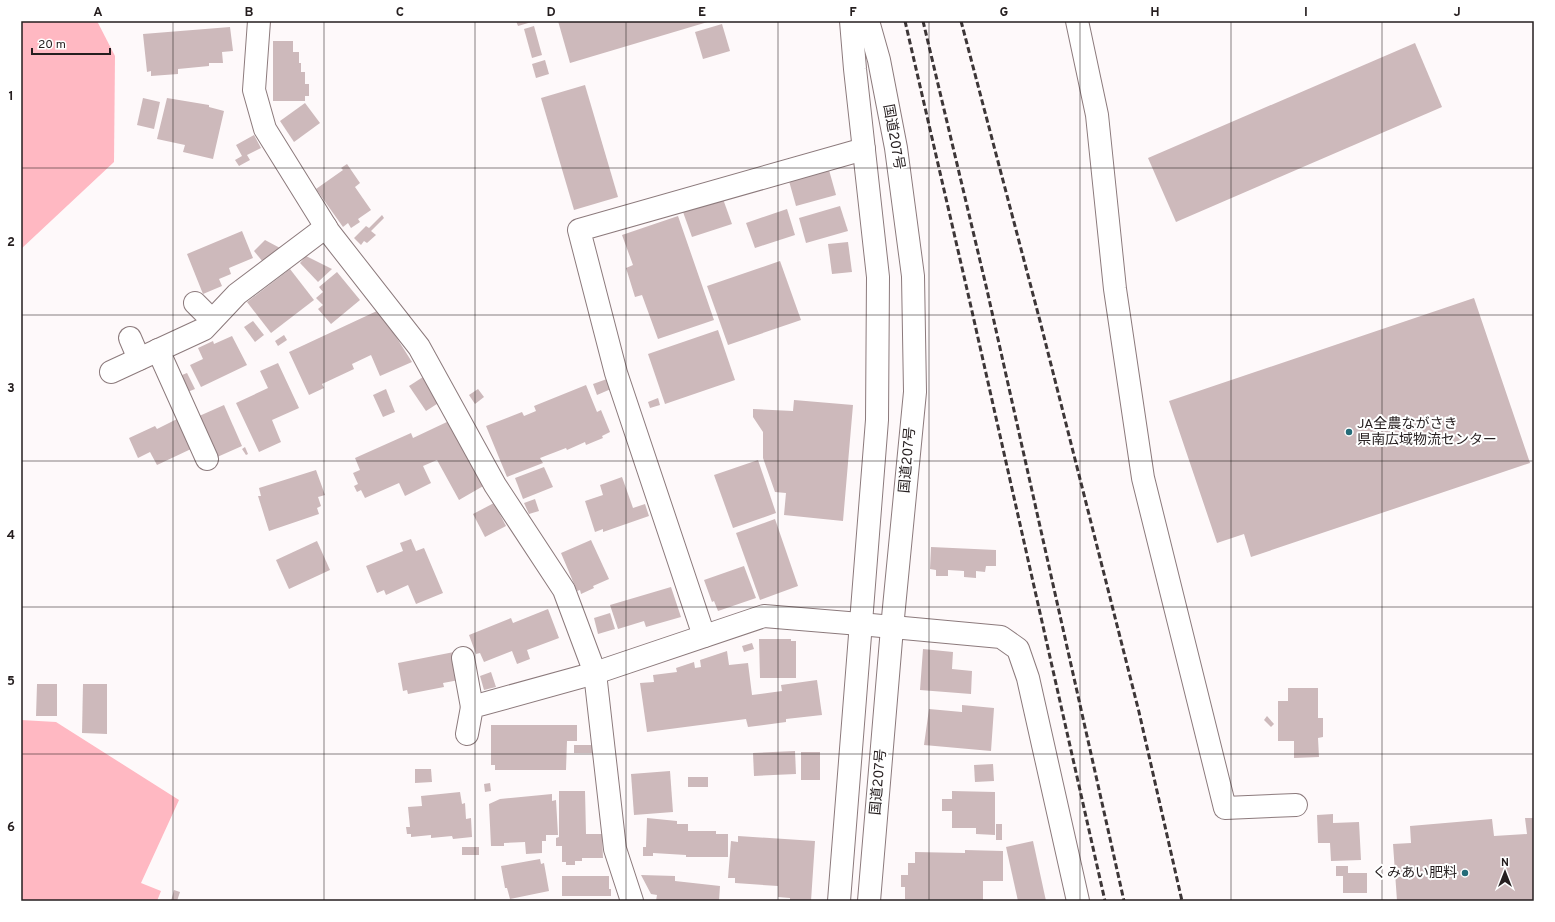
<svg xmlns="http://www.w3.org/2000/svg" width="1555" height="922" font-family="Overpass,'Noto Sans JP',sans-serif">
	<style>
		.green { fill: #ffb8c2 }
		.building { fill: #cdb9bb }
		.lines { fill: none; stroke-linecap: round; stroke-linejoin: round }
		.minor-casing { stroke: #8c7a7c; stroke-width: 24 }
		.tertiary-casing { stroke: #8c7a7c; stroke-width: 24 }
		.minor { stroke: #fff; stroke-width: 22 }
		.tertiary { stroke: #fff; stroke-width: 22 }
		.rail { stroke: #3d3637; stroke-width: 3; stroke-dasharray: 6 3; stroke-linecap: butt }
		.grid { fill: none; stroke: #251e1f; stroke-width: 1; stroke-opacity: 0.55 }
		.poi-dot { fill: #246c79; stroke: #fff; stroke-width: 1.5 }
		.labels { text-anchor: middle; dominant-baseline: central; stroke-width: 4; stroke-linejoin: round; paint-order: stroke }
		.street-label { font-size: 14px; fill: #251e1f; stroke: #fff }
		.poi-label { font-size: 14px; fill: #251e1f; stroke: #fff; text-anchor: start }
		.neatline { fill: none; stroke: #251e1f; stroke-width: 1.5 }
		.grid-label { font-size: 13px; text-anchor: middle; font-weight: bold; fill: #251e1f }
	</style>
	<rect width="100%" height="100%" fill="#fef9fa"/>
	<g class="green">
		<polygon points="21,21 97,21 115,56 114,162 21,249"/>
		<polygon points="21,720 56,722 179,800 141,883 161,891 157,901 21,901"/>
	</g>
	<g class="building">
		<polygon points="516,21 535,21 518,26"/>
		<polygon points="558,21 711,21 570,63"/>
		<polygon points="722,24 730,51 703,59 695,32"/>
		<polygon points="534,26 542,55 532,58 524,29"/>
		<polygon points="230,27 233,51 222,52 223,63 209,63 209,66 178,69 178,74 151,76 151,71 147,72 143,34"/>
		<polygon points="273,41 293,41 293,52 299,52 299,63 301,63 301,72 305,72 305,84 309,84 309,96 305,96 305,101 273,101"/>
		<polygon points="1415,43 1442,107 1176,222 1148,158"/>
		<polygon points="545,60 549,74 536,78 532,64"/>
		<polygon points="585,85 618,197 574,210 541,98"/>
		<polygon points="143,98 160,102 154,129 137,125"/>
		<polygon points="167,98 209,105 209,107 224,111 213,159 183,152 185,145 157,139"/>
		<polygon points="305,103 320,123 294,142 280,121"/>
		<polygon points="254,135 261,148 247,155 250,160 239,166 235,160 242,156 236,145"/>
		<polygon points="347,164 360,183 355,187 371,210 358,219 360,222 351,228 348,223 343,227 316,189 343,170 341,168"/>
		<polygon points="829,170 836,195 796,206 789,181"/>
		<polygon points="723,199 732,224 692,237 683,212"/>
		<polygon points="840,206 848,231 806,243 799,218"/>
		<polygon points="787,209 795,235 755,248 746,223"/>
		<polygon points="382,215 384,218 371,231 376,235 367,243 364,241 361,245 354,238 366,226 369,228"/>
		<polygon points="678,216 714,320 658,339 642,295 635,297 626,268 633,265 622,235"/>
		<polygon points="242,231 253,258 229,268 231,274 219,279 222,286 203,294 187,254"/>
		<polygon points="265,240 280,248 263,262 254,251"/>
		<polygon points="848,242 852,272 832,274 828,244"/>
		<polygon points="306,256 332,269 318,282 300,263"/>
		<polygon points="780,261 801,320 728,345 707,286"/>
		<polygon points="290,269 314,300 271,333 247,302"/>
		<polygon points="337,272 360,300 331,324 318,309 323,305 316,298 323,292 319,287"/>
		<polygon points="1474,298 1530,463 1251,557 1244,534 1217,543 1169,401"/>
		<polygon points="379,310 412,362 380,376 371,355 352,364 354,369 322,384 324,388 309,395 289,352"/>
		<polygon points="253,321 264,335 255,342 244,327"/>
		<polygon points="718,330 735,380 665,404 648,354"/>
		<polygon points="284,335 287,340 278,346 275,341"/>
		<polygon points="232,336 247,365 201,387 190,365 203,359 198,348 213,341 214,344"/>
		<polygon points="278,363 299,408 272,420 281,442 259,452 236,403 268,388 260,371"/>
		<polygon points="187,373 195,389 185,393 177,377"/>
		<polygon points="423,377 440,402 426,411 409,386"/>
		<polygon points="607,379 611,389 597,395 593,384"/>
		<polygon points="586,385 597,412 601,410 610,432 602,436 603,438 586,445 585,442 567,450 566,448 540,458 543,463 507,477 486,426 522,412 524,416 536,411 534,406"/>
		<polygon points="386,389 395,412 383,417 373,395"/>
		<polygon points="478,389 484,397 475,404 469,395"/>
		<polygon points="658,398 660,405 650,408 648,402"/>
		<polygon points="794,400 853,405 843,521 784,515 786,493 775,492 763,458 763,432 753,417 753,409 793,411"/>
		<polygon points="224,405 242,446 215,458 197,417"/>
		<polygon points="177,419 191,449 157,465 150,452 138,458 129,438 155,426 157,429"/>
		<polygon points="449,421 485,485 459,500 437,460 423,466 431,483 405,496 399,483 365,498 361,490 357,492 354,486 358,484 353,473 360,470 355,458 411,433 413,438"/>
		<polygon points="245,447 248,454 246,455 242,449"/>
		<polygon points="758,460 776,513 733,528 714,475"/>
		<polygon points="544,467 553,487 523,499 515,478"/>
		<polygon points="316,470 325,495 318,497 321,506 317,508 319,514 269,531 258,496 261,496 259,488"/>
		<polygon points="622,477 633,508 645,504 649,516 603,532 603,529 595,532 585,501 603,495 600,485"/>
		<polygon points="535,499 539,511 529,514 524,503"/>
		<polygon points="494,503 506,526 485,537 473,514"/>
		<polygon points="775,519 798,586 760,600 736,533"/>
		<polygon points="411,539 416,551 424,548 443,593 416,604 408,585 386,595 384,590 377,593 366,566 403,551 400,543"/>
		<polygon points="591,540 609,579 593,586 594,588 581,594 580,590 577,591 561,553"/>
		<polygon points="317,541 330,570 289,589 276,560"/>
		<polygon points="931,547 996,550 996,566 986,566 985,572 976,571 976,578 964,577 964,571 948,570 948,576 936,576 936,570 930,569"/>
		<polygon points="744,566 756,598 718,611 714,601 712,602 704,580"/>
		<polygon points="671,587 681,617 646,627 644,621 618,629 610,605"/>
		<polygon points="548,609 559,638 527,650 530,659 517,664 512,651 484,662 480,653 476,654 469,635 511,618 513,623"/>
		<polygon points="610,613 615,629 598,634 594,618"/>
		<polygon points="759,639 791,639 791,641 796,641 796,678 760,678"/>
		<polygon points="752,643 754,649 744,652 742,646"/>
		<polygon points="923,649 953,652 952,669 972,671 971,694 920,690"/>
		<polygon points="727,651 729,665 748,663 752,695 782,691 781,685 817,680 822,715 786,719 786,722 748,727 746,719 647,732 640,683 654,682 653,675 677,672 676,668 694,662 695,668 701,667 700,660"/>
		<polygon points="454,652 459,680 443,683 444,687 408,694 407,690 403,691 398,663"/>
		<polygon points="491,672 496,687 484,690 480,676"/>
		<polygon points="37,684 57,684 57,716 36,716"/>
		<polygon points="83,684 107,684 107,734 82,733"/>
		<polygon points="1288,688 1318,688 1318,718 1323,718 1323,737 1318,738 1319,757 1294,758 1294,741 1278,741 1278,701 1288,701"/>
		<polygon points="962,705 994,708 991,751 924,745 929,709 962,712"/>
		<polygon points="1267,716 1274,724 1271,727 1264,720"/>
		<polygon points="491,725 577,725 577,741 567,741 566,770 495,770 495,765 491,765"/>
		<rect x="574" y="745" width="19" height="8"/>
		<polygon points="795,751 796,774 754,776 753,753"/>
		<rect x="801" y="752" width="19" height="28"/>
		<polygon points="993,764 994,781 975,782 974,765"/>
		<polygon points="415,769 431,769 432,782 415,783"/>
		<polygon points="670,771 673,812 634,815 631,774"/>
		<rect x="688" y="777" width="20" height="10"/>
		<polygon points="490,783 491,791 485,792 484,784"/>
		<polygon points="559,791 585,791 586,834 602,834 603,858 582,858 582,861 575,861 575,865 566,865 566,862 562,862 562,846 556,846 556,838 559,837"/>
		<polygon points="952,791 995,792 995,835 976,834 976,828 952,828 952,811 942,811 942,799 952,799"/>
		<polygon points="460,792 462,804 465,803 466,819 471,818 472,837 453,839 452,836 431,838 431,835 411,837 411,834 407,834 406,827 410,827 408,807 422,806 421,796"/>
		<polygon points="552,794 552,801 556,800 558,835 546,835 546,841 542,841 542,853 526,854 525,842 504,843 504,846 491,846 489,804 500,799"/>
		<polygon points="1333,814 1333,823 1359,822 1361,860 1331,861 1330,843 1318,843 1317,815"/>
		<polygon points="647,818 677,821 677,824 688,824 688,831 716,831 716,834 728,834 728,857 686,857 686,855 653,853 653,856 643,856 643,847 646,847"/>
		<polygon points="1525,818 1534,818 1534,901 1397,901 1393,844 1411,843 1410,826 1492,819 1494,836 1527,834"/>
		<rect x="996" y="824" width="6" height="16"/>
		<polygon points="738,836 815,841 811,901 790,901 790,898 778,897 778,886 735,883 735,878 728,878 731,841 738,842"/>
		<polygon points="1033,841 1046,901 1018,901 1006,847"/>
		<rect x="462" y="847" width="17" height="8"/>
		<polygon points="965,850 1003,851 1003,881 983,881 983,900 905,899 905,887 901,887 901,875 908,875 908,863 915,863 915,852 965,853"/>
		<polygon points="540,859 541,864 544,863 549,891 510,899 507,888 505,888 501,866"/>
		<polygon points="1336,866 1348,866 1348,873 1367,873 1367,893 1343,893 1343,876 1336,876"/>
		<polygon points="641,875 675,876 675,881 720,886 719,901 656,901 657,895 651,894"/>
		<polygon points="562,876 609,876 609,889 611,889 611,896 562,896"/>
		<polygon points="174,890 180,892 177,901 171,901"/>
	</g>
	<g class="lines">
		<defs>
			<g id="minor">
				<polyline points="259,21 254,90 265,129 329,232 419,347 495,485 564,590 595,673 615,849 632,901"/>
				<polyline points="1077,21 1097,115 1115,289 1143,478 1225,808 1296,805"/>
				<polyline points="195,303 212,320"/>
				<polyline points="130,338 139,359"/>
				<polyline points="158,350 207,459"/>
				<polyline points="111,372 204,329 237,294 326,227"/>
				<polyline points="704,636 616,373 579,230 864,149"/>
				<polyline points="463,658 472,707"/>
				<polyline points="467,734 472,707 595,673 764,616 860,624"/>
			</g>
			<g id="tertiary">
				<polyline points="868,21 879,60 896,148 913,276 915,392 892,628 869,901"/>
				<polyline points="860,624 1001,637 1018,649 1028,678 1078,901"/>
				<polyline points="839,901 877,420 878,277 855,69 851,21"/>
			</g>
		</defs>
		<use href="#minor" class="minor-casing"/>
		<use href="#tertiary" class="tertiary-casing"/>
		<use href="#minor" class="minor"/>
		<use href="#tertiary" class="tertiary"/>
		<g class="rail">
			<polyline points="905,21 969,298 1105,901"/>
			<polyline points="923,21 987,290 1124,901"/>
			<polyline points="961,21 1040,321 1139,712 1182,901"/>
		</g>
	</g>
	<path class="grid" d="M173 21V901M324 21V901M475 21V901M626 21V901M778 21V901M929 21V901M1080 21V901M1231 21V901M1382 21V901M21 168H1534M21 315H1534M21 461H1534M21 607H1534M21 754H1534"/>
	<g class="poi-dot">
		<circle cx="1349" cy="432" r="4"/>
		<circle cx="1465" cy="873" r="4"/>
	</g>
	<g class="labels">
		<g class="street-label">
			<text transform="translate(893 137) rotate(80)">国道207号</text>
			<text transform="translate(908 460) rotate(-85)">国道207号</text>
			<text transform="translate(879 782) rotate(-85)">国道207号</text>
		</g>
		<g class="poi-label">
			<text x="1357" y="424">JA全農ながさき<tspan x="1357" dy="16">県南広域物流センター</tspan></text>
			<text x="1457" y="873" text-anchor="end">くみあい肥料</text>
		</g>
	</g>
	<rect width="1555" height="922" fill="none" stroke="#ffffff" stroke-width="44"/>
	<g transform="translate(1505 872)" stroke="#ffffff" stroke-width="3" paint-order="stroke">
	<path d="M0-3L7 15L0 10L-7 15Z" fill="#251e1f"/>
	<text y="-6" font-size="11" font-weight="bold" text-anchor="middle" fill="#251e1f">N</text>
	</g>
	<path d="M32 48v6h78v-6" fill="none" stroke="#251e1f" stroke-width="2"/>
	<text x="38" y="48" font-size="12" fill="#251e1f" stroke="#ffffff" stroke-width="3" paint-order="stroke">20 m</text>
	<rect x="22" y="22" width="1511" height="878" class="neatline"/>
	<g class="grid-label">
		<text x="98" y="16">A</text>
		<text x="249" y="16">B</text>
		<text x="400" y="16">C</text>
		<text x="551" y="16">D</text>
		<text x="702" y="16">E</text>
		<text x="853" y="16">F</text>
		<text x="1004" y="16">G</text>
		<text x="1155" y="16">H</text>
		<text x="1306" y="16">I</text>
		<text x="1457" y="16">J</text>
		<text x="11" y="100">1</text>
		<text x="11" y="246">2</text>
		<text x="11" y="392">3</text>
		<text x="11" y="539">4</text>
		<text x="11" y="685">5</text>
		<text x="11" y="831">6</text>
	</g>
</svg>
